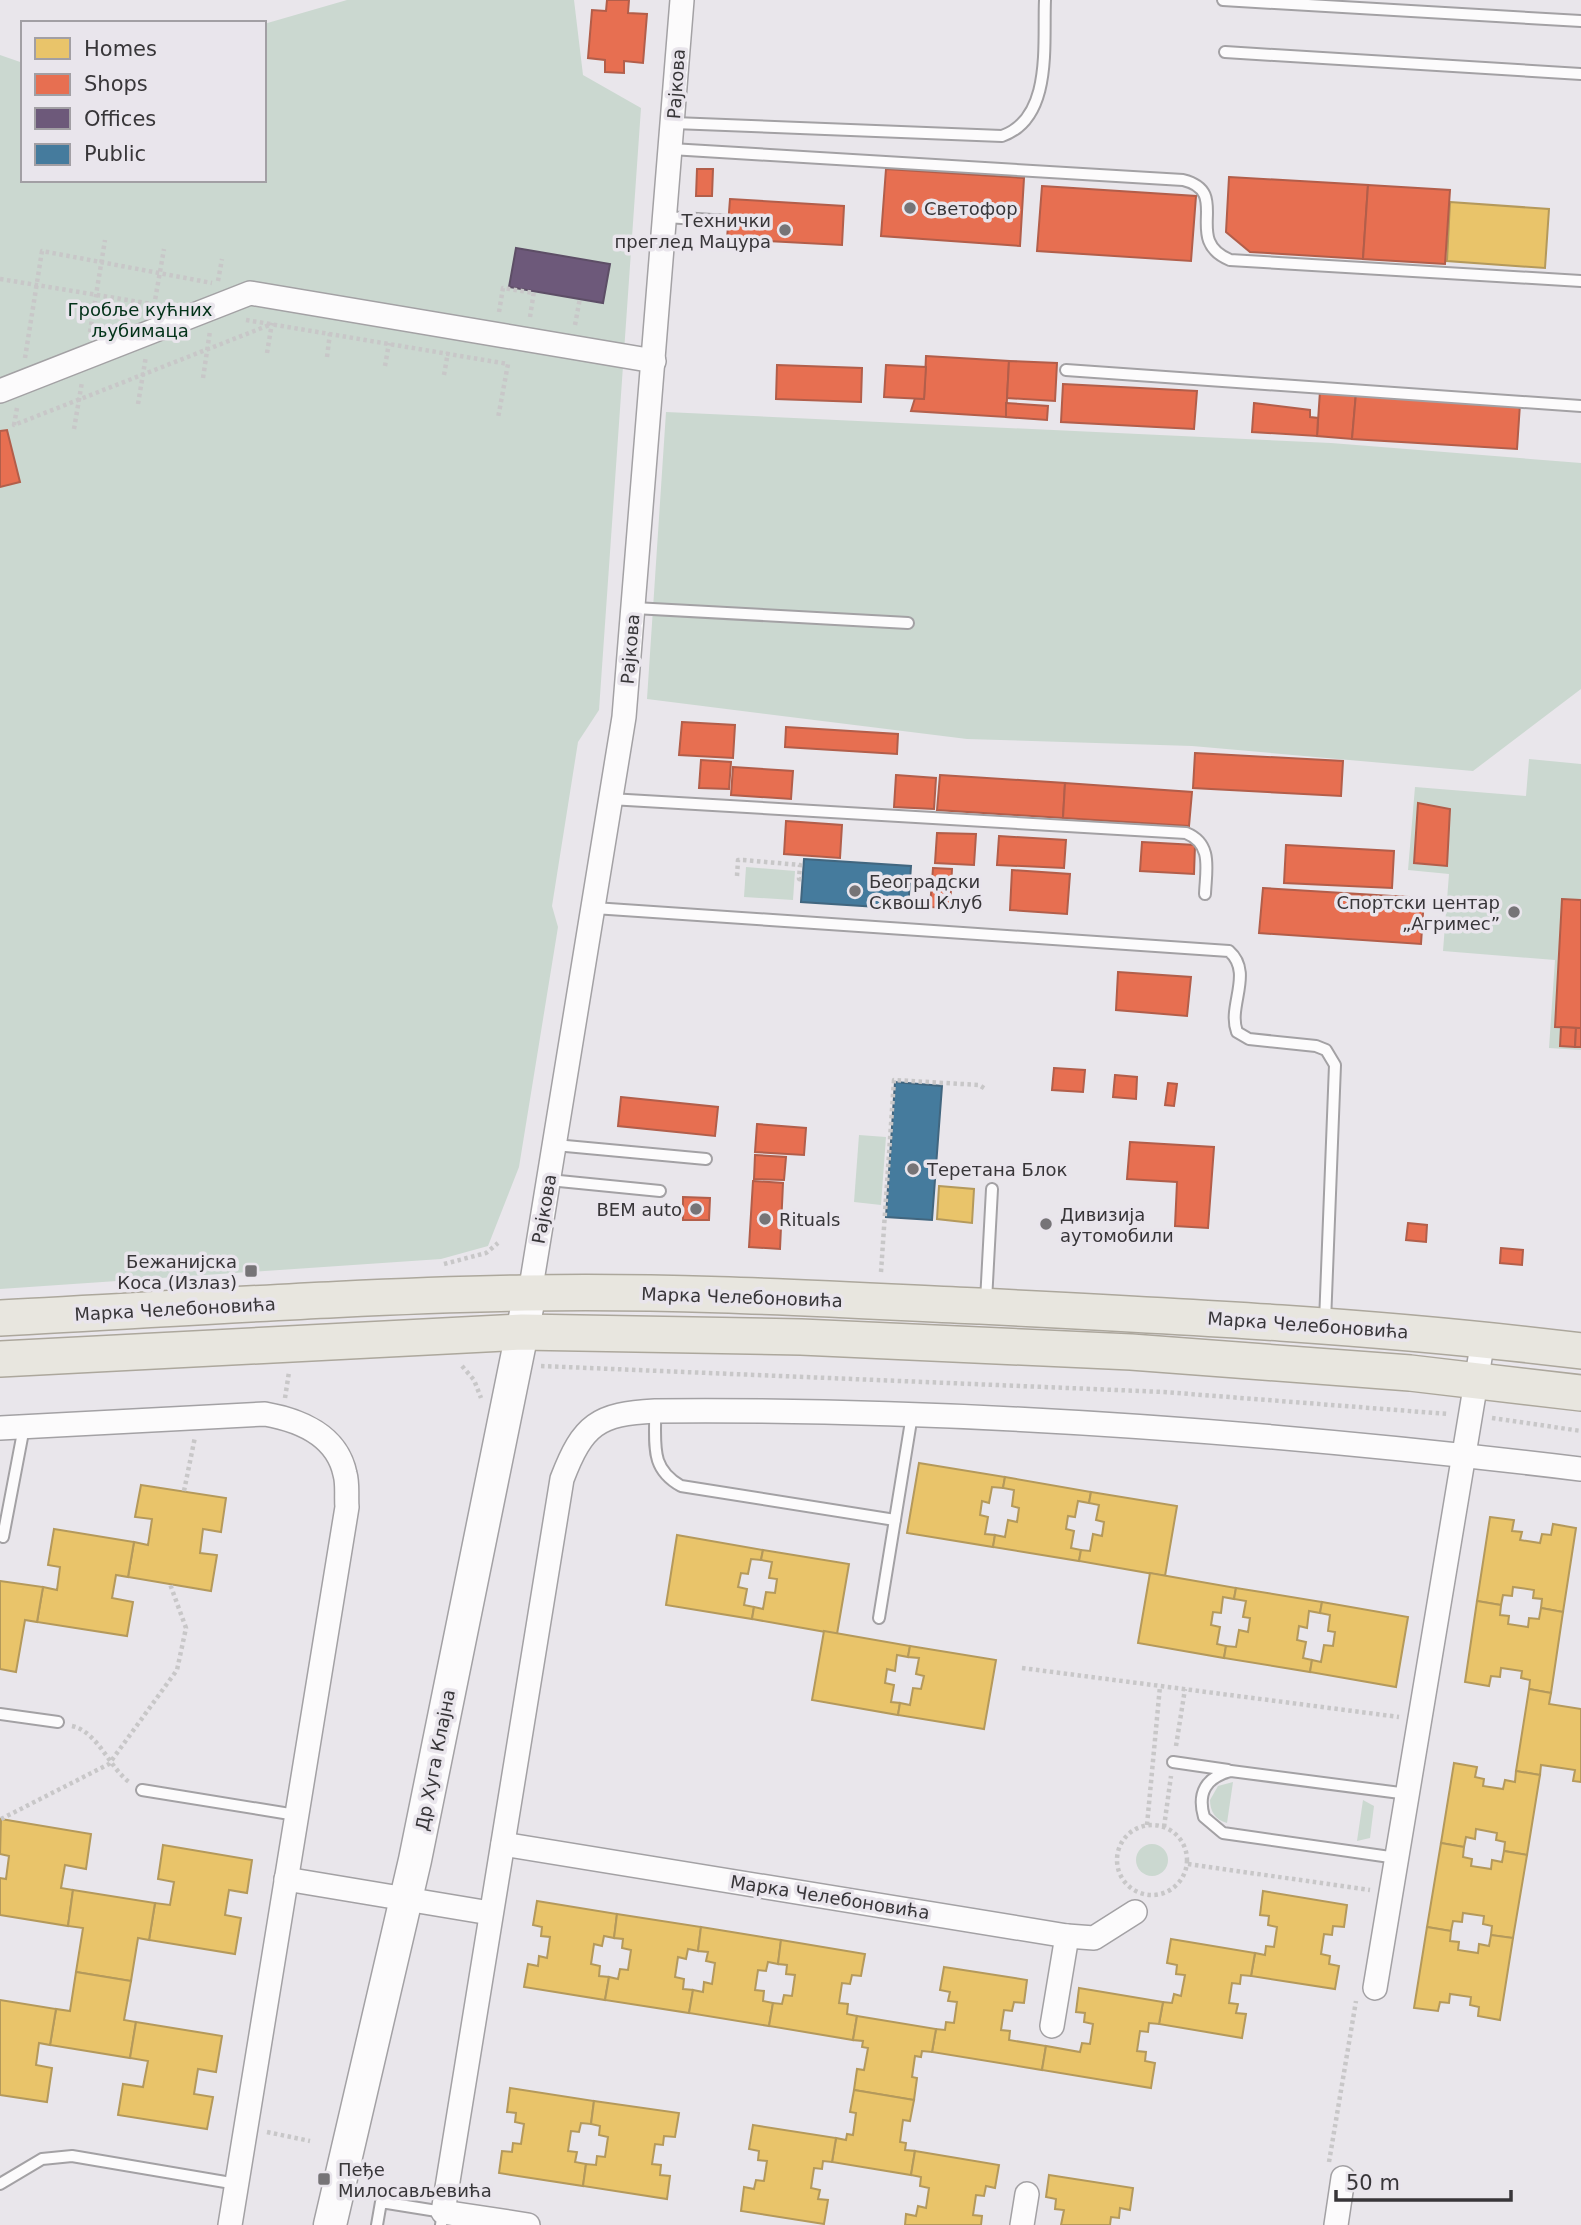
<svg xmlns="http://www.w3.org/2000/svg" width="1581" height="2225" font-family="'DejaVu Sans',sans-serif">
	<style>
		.green { fill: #cbd8d0 }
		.homes { fill: #e9c46a; stroke: #b4995b; stroke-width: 2 }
		.shops { fill: #e76f51; stroke: #b25e4a; stroke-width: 2 }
		.offices { fill: #6d597a; stroke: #5d4e66; stroke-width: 2 }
		.public { fill: #457b9d; stroke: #41667f; stroke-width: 2 }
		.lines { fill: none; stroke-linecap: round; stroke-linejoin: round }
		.service-casing { stroke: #a3a1a4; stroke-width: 14 }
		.minor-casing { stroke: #a3a1a4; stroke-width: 26 }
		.secondary-casing { stroke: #a3a1a4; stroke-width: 35 }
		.primary-casing { stroke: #aca79c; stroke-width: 38 }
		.path { stroke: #c8c7c8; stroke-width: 4.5; stroke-dasharray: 3.5 3.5; stroke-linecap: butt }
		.service { stroke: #fcfbfc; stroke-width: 10 }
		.minor { stroke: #fcfbfc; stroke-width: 23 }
		.secondary { stroke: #fcfbfc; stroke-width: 32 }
		.primary { stroke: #e8e6df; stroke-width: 35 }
		.poi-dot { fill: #767477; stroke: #e9e5ec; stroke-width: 2.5 }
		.labels { text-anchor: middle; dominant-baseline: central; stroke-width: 7; stroke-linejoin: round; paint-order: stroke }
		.street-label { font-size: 18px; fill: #383639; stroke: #e9e5ec }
		.poi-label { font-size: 18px; fill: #383639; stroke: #e9e5ec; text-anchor: start }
		.park-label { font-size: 18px; fill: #033219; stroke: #e9e5ec }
	</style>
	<rect width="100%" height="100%" fill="#e9e6eb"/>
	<g class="green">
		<polygon points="347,0 574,0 583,75 641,108 599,710 578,742 552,906 558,927 519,1167 488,1246 441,1259 0,1289 0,55 23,63 23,180 264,180 264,24"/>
		<polygon points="666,412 1331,443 1581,463 1581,689 1473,771 1192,746 967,739 647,699"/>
		<polygon points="1529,759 1581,764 1581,1050 1549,1048 1555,960 1443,951 1449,874 1408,870 1415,787 1526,796"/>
		<polygon points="746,867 795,871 793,900 744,897"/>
		<polygon points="859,1135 886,1137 881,1205 854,1202"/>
		<path d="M1233 1782 1227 1823C1215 1820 1210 1811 1210 1800L1218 1786Z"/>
		<polygon points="1363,1800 1374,1806 1370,1838 1357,1841"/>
		<circle cx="1152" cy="1860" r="16"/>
	</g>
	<g class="homes">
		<polygon points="1450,202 1549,209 1545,268 1447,261"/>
		<polygon points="939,1186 974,1189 972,1223 937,1219"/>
		<polygon points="919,1463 1005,1477 1003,1488 992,1487 989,1503 982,1501 980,1515 988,1517 985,1534 995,1535 993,1547 907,1533"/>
		<polygon points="1005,1477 1091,1492 1089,1503 1078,1501 1075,1517 1068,1516 1066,1529 1074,1531 1071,1548 1081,1550 1079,1561 993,1547 995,1535 1005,1537 1008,1520 1017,1522 1019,1508 1012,1506 1014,1490 1003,1488"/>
		<polygon points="141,1485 226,1498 221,1532 203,1529 200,1553 217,1555 211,1591 128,1577 134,1542 148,1545 152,1519 135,1517"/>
		<polygon points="1091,1492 1177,1506 1165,1576 1079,1561 1081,1550 1090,1551 1093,1534 1102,1536 1104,1522 1096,1520 1099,1505 1089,1503"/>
		<polygon points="1490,1517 1514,1520 1512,1531 1522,1532 1520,1540 1540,1543 1542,1534 1551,1535 1553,1524 1576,1528 1563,1612 1541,1608 1542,1599 1533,1598 1534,1590 1513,1587 1512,1596 1503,1595 1501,1605 1477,1601"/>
		<polygon points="54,1529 134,1542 128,1577 116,1575 112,1598 133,1602 127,1636 37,1622 43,1587 57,1590 60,1567 48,1565"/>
		<polygon points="677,1535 763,1550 761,1560 751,1559 748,1574 741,1573 738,1587 747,1589 744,1605 754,1607 752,1619 666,1605"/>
		<polygon points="763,1550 849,1564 837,1634 752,1619 754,1607 763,1609 766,1592 775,1593 777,1579 769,1578 772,1562 761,1560"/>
		<polygon points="1150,1573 1236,1588 1234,1599 1223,1597 1221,1613 1213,1612 1211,1625 1220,1627 1217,1644 1226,1646 1224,1658 1138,1643"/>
		<polygon points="0,1581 43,1587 37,1622 25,1620 16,1672 0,1669"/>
		<polygon points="1236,1588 1322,1602 1320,1613 1309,1611 1307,1628 1299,1626 1297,1640 1306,1642 1303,1658 1312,1660 1310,1672 1224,1658 1226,1646 1236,1647 1239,1630 1248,1632 1250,1618 1243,1617 1246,1601 1234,1599"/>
		<polygon points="1477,1601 1501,1605 1500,1615 1509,1616 1508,1624 1528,1627 1529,1618 1539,1619 1541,1608 1563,1612 1551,1693 1529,1689 1530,1680 1521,1678 1522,1671 1501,1668 1500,1677 1491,1676 1489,1686 1465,1682"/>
		<polygon points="1322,1602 1408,1617 1396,1687 1310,1672 1312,1660 1321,1662 1324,1645 1333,1646 1335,1632 1328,1631 1330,1615 1320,1613"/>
		<polygon points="824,1631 910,1646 908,1657 897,1655 895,1671 887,1669 885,1683 894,1685 891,1702 900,1703 898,1715 812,1700"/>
		<polygon points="910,1646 996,1660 984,1729 898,1715 900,1703 910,1705 913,1688 921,1689 924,1676 916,1674 919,1658 908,1657"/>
		<polygon points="1529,1689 1551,1693 1549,1704 1581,1709 1581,1782 1573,1781 1575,1770 1541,1765 1540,1775 1516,1771"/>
		<polygon points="1454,1763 1477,1767 1475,1777 1484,1779 1483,1786 1503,1789 1505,1780 1515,1782 1516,1771 1540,1775 1527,1855 1504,1851 1505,1842 1496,1840 1497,1833 1476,1829 1475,1839 1466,1837 1464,1847 1441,1843"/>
		<polygon points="1,1819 91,1834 86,1869 65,1865 61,1888 73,1890 68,1926 0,1915 0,1878 6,1879 9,1856 0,1854"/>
		<polygon points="1441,1843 1464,1847 1463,1857 1472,1859 1471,1866 1491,1869 1492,1860 1502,1862 1504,1851 1527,1855 1513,1938 1491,1935 1492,1926 1483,1924 1484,1916 1463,1913 1462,1922 1453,1921 1451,1931 1427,1927"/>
		<polygon points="163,1845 252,1860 247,1893 229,1890 225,1915 241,1918 235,1954 149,1940 155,1903 170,1905 174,1882 158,1879"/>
		<polygon points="73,1890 155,1903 149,1940 138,1938 131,1981 76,1972 83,1928 68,1926"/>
		<polygon points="1263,1891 1347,1905 1344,1927 1333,1926 1332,1935 1324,1934 1321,1954 1330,1956 1329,1964 1339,1966 1335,1989 1251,1976 1255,1953 1265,1955 1266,1946 1274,1947 1277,1927 1268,1925 1269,1916 1260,1915"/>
		<polygon points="537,1901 617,1914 614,1938 604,1936 602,1946 594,1944 591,1964 600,1966 599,1976 609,1977 605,2000 524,1987 528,1964 538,1966 539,1956 547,1958 550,1937 541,1936 542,1927 533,1925"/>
		<polygon points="617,1914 701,1927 698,1951 688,1949 686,1959 678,1957 675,1977 684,1979 683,1989 693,1990 689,2013 605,2000 609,1977 618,1979 620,1969 628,1970 631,1950 622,1948 623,1939 614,1938"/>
		<polygon points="701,1927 781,1940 778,1964 768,1962 766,1971 758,1970 755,1990 764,1991 763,2001 773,2003 769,2026 689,2013 693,1990 703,1992 704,1982 712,1984 715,1963 706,1961 708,1952 698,1951"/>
		<polygon points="1427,1927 1451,1931 1450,1941 1459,1942 1458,1950 1478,1953 1479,1944 1489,1946 1491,1935 1513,1938 1500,2020 1478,2016 1479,2007 1470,2005 1471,1997 1450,1994 1449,2003 1440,2002 1438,2011 1414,2008"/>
		<polygon points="1171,1939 1255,1953 1251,1976 1241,1975 1240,1984 1232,1983 1229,2003 1238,2004 1236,2013 1246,2014 1242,2038 1159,2024 1163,2002 1172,2003 1174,1994 1181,1996 1185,1975 1176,1974 1177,1965 1167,1963"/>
		<polygon points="781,1940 865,1954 861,1976 852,1975 850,1984 842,1983 839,2003 848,2004 847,2014 857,2016 853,2040 769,2026 773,2003 782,2004 784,1995 792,1996 795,1975 786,1974 787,1965 778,1964"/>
		<polygon points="944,1967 1027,1980 1024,2003 1014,2002 1012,2011 1004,2010 1001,2030 1010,2031 1009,2040 1046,2046 1042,2070 932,2052 936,2029 945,2030 946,2022 954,2023 957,2002 948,2001 950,1992 940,1990"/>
		<polygon points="76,1972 131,1981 124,2020 136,2022 130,2058 50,2045 56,2009 70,2011"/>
		<polygon points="1079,1988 1163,2002 1159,2024 1149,2023 1148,2032 1140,2031 1137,2051 1146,2052 1145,2061 1155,2063 1151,2088 1042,2070 1046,2046 1080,2052 1082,2043 1090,2044 1093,2024 1084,2022 1085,2013 1076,2012"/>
		<polygon points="0,2000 56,2009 50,2045 39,2043 36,2065 52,2068 47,2102 0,2095"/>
		<polygon points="857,2016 936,2029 932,2052 922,2051 921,2057 915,2056 912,2077 917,2078 914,2100 854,2090 857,2069 864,2070 868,2048 862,2047 863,2041 853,2040"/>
		<polygon points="136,2022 222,2036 216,2072 198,2069 194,2094 213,2097 207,2129 118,2115 123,2084 143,2087 148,2061 130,2058"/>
		<polygon points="510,2088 594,2101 591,2124 581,2123 579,2132 571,2131 568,2151 577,2152 575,2162 586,2164 583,2186 499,2173 502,2151 512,2152 513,2143 521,2144 524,2124 515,2122 516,2113 507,2112"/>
		<polygon points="854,2090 914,2100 910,2121 903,2120 900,2142 906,2143 905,2150 915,2151 911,2175 832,2162 836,2138 846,2140 847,2134 853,2135 856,2113 850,2112"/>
		<polygon points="594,2101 679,2113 675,2137 664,2136 663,2145 655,2144 652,2164 661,2165 660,2175 670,2176 667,2199 583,2186 586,2164 596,2165 597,2156 605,2157 608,2137 599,2135 600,2126 591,2124"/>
		<polygon points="753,2125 836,2138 832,2162 823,2161 822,2169 814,2168 811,2188 820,2190 818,2199 828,2200 824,2224 741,2211 744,2187 754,2189 756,2180 764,2181 767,2161 758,2160 759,2151 749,2149"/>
		<polygon points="915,2151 999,2165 995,2188 986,2186 984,2196 976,2195 973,2215 982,2216 981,2225 905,2225 906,2214 916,2216 918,2206 926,2208 929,2188 920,2186 921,2177 911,2175"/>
		<polygon points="1049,2175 1133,2188 1130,2210 1120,2208 1119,2218 1111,2217 1110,2225 1061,2225 1064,2210 1055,2209 1056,2199 1046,2197"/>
	</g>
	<g class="shops">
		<polygon points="607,0 629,0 628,13 647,14 643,63 624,61 624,73 605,72 605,60 588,58 592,10 606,11"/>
		<polygon points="697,169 713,169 712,196 696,196"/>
		<polygon points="886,169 1024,178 1020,246 881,236"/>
		<polygon points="1229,177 1368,185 1363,259 1250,252 1226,232"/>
		<polygon points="1368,185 1450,190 1445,264 1363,259"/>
		<polygon points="1042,186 1196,196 1191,261 1037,251"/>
		<polygon points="730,199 844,206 842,245 727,239"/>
		<polygon points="926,356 1009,361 1006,417 911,411 915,398 924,399"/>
		<polygon points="1009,361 1057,363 1055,401 1007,398"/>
		<polygon points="777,365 862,368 861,402 776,399"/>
		<polygon points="886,365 926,367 924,399 884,397"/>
		<polygon points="1063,384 1197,391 1194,429 1061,422"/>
		<polygon points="1320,391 1356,393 1352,439 1317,436"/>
		<polygon points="1356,393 1520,404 1517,449 1352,439"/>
		<polygon points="1006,403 1048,406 1047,420 1006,417"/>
		<polygon points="1254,403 1310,410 1310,417 1318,418 1317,436 1252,432"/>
		<polygon points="7,430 20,482 0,487 0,431"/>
		<polygon points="682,722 735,725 733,758 679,755"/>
		<polygon points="786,727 898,734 897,754 785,747"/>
		<polygon points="1195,753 1343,761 1341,796 1193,788"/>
		<polygon points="701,760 731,762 729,789 699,788"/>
		<polygon points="733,767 793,771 791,799 731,795"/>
		<polygon points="896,775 936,778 934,809 894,807"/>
		<polygon points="940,775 1065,783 1063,818 937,810"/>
		<polygon points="1065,783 1192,792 1189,826 1063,818"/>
		<polygon points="1418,803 1450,809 1447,866 1414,863"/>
		<polygon points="786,821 842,825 840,858 784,854"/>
		<polygon points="937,833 976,834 974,865 935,863"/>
		<polygon points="999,836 1066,840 1064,868 997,865"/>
		<polygon points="1142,842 1195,845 1194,874 1140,871"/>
		<polygon points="1286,845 1394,851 1392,888 1284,883"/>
		<polygon points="933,868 952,869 950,908 930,907"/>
		<polygon points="1012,870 1070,874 1067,914 1010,910"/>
		<polygon points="1263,888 1424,898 1421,944 1259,933"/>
		<polygon points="1562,899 1581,900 1581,1028 1555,1027"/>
		<polygon points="1118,972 1191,977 1187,1016 1116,1010"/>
		<polygon points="1561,1027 1576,1028 1575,1047 1560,1046"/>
		<polygon points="1576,1028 1581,1028 1581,1047 1575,1047"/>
		<polygon points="1054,1068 1085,1070 1083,1092 1052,1090"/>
		<polygon points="1115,1075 1137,1077 1136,1099 1113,1097"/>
		<polygon points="1168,1083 1177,1084 1174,1106 1165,1105"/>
		<polygon points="621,1097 718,1107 715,1136 618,1126"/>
		<polygon points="757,1124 806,1128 804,1155 755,1152"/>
		<polygon points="1130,1142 1214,1147 1208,1228 1175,1226 1177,1182 1127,1179"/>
		<polygon points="755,1155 786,1157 784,1180 754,1179"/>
		<polygon points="753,1181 783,1183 780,1249 749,1247"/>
		<polygon points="683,1197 710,1198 709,1220 683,1220"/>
		<polygon points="1408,1223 1427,1225 1426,1242 1406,1240"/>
		<polygon points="1501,1248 1523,1250 1522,1265 1500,1263"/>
	</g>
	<polygon class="offices" points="516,248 610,264 603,303 509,287"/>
	<g class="public">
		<polygon points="804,859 911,866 908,909 801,902"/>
		<polygon points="895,1082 942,1086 932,1220 886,1217"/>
	</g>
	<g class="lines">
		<defs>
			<g id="service">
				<polyline points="1223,0 1581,21"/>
				<polyline points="1225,52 1581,74"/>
				<path d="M674 123 1002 136C1053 118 1043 44 1045 0"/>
				<path d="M671 149 1183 180C1233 192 1181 240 1230 260L1581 281"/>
				<polyline points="666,217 728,221"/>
				<polyline points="1066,370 1581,406"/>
				<polyline points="634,608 908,623"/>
				<path d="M610 799 1186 833C1213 844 1206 869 1205 894"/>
				<path d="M594 908 1229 951C1254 973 1227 1006 1237 1032L1249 1039 1316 1046 1326 1050 1335 1065 1325 1322"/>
				<polyline points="555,1145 706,1159"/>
				<polyline points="549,1180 660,1191"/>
				<polyline points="986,1301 992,1189"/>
				<path d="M655 1411C656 1444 649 1468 681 1486L895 1520"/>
				<polyline points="3,1537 24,1427"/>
				<polyline points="879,1618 912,1415"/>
				<polyline points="0,1714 58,1722"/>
				<polyline points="1173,1762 1228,1770"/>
				<polyline points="142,1790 296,1815"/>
				<path d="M1397 1858 1223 1833 1204 1817C1197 1793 1206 1777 1231 1771L1408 1794"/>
				<polyline points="0,2184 42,2159 72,2156 237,2184"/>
				<polyline points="377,2225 381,2202 443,2212 441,2225"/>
			</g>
			<g id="minor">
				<polyline points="0,391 250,293 654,361"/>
				<polyline points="530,1293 624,717 682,0"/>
				<path d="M0 1428 265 1414C299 1420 337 1435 345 1474 348 1484 346 1497 347 1507L230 2225"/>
				<polyline points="503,1844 1067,1936 1052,2026"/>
				<polyline points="286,1879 490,1913"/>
				<polyline points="1067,1936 1094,1938 1135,1912"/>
				<polyline points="1375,1988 1483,1340"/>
				<path d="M528 2225 443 2212 562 1479C583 1424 598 1414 655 1411 964 1408 1274 1432 1581 1469"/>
				<polyline points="1022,2225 1027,2194"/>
				<polyline points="1336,2225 1343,2178"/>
			</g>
			<polyline id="secondary" points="330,2225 415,1860 530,1293"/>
			<g id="primary">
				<path d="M0 1318C175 1309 350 1296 525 1293 676 1290 827 1299 978 1306 1179 1316 1381 1326 1581 1351"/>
				<polyline points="0,1359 522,1332 801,1337 1131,1352 1410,1373 1581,1393"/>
			</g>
		</defs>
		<use href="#service" class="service-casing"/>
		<use href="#minor" class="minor-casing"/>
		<use href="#secondary" class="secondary-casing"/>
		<use href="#primary" class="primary-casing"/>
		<g class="path">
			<polyline points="0,279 158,305"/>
			<polyline points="218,281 222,259"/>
			<polyline points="154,306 164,249"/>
			<polyline points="499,312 503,288 534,293"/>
			<polyline points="530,317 534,291"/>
			<polyline points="246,320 508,364 498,418"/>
			<polyline points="575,325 580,298"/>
			<polyline points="90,332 105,240"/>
			<polyline points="267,353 272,323"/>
			<polyline points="327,357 330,333"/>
			<polyline points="25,358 42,251 212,283"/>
			<polyline points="385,366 389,343"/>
			<polyline points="444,375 448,352"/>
			<polyline points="203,378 210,331"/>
			<polyline points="138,404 146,356"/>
			<polyline points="17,408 14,425 272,324"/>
			<polyline points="74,429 82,382"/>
			<polyline points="737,876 738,860 743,860 800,865 799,879 803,880"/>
			<polyline points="444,1264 486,1253 498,1243"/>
			<polyline points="881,1272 894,1080 979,1085 987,1090"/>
			<polyline points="462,1366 474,1380 481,1398"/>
			<polyline points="541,1366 1164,1392 1448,1414"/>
			<polyline points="285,1398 289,1372"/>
			<polyline points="1492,1418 1581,1431"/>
			<polyline points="184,1491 195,1437"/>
			<polyline points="1022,1668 1399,1717"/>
			<path d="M72 1726C98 1732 109 1767 129 1782"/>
			<polyline points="1176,1746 1185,1689"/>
			<polyline points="1,1819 109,1764 177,1670 186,1628 170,1584"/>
			<circle cx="1152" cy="1860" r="35"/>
			<polyline points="1147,1825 1160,1686"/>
			<polyline points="1164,1827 1171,1776"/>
			<polyline points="1188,1864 1370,1890"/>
			<polyline points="267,2132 310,2141"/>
			<polyline points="1329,2162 1356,2001"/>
		</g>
		<use href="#service" class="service"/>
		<use href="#minor" class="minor"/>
		<use href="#secondary" class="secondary"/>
		<use href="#primary" class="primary"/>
	</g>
	<g class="poi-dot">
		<circle cx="910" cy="208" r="7"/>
		<circle cx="785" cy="230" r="7"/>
		<circle cx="855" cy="891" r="7"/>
		<circle cx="1514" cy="912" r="7"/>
		<circle cx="913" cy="1169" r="7"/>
		<circle cx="696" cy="1209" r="7"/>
		<circle cx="765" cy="1219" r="7"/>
		<circle cx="1046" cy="1224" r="7"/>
		<rect x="244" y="1264" width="14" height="14" rx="3.5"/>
		<rect x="317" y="2172" width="14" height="14" rx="3.5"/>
	</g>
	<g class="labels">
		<g class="street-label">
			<text transform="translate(676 84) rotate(-86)">Рајкова</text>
			<text transform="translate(630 649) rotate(-85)">Рајкова</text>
			<text transform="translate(544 1209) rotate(-80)">Рајкова</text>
			<text transform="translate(742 1297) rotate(2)">Марка Челебоновића</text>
			<text transform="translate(175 1309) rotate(-3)">Марка Челебоновића</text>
			<text transform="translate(1308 1325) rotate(4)">Марка Челебоновића</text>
			<text transform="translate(435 1760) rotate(-79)">Др Хуга Клајна</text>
			<text transform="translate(830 1897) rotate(9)">Марка Челебоновића</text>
		</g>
		<g class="poi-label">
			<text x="924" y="208">Светофор</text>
			<text x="771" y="220" text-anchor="end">Технички<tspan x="771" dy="21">преглед Мацура</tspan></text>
			<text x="869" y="881">Београдски<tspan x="869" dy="21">Сквош Клуб</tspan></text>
			<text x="1500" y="902" text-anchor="end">Спортски центар<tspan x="1500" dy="21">„Агримес”</tspan></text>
			<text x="927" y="1169">Теретана Блок</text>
			<text x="682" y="1209" text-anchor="end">BEM auto</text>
			<text x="1060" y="1214">Дивизија<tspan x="1060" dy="21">аутомобили</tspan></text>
			<text x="779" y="1219">Rituals</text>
			<text x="237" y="1261" text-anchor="end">Бежанијска<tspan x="237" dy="21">Коса (Излаз)</tspan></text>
			<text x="338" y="2169">Пеђе<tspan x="338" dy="21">Милосављевића</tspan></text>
		</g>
		<g class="park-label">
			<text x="140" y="309">Гробље кућних<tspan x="140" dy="21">љубимаца</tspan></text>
		</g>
	</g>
	<rect x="21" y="21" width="245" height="161" fill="#e9e5ec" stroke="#a29fa4" stroke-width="2"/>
	<rect x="35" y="38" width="35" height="21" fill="#e9c46a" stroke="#a29fa4" stroke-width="2"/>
	<text x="84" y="56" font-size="21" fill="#383639">Homes</text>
	<rect x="35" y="74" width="35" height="21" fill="#e76f51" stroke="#a29fa4" stroke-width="2"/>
	<text x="84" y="91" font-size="21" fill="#383639">Shops</text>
	<rect x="35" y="108" width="35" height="21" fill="#6d597a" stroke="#a29fa4" stroke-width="2"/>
	<text x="84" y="126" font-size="21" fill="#383639">Offices</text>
	<rect x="35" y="144" width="35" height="21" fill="#457b9d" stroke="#a29fa4" stroke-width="2"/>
	<text x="84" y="161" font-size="21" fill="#383639">Public</text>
	<path d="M1336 2190v10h175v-10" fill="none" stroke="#383639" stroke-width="3.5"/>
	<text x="1346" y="2190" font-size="21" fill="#383639" stroke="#e9e5ec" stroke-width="5" paint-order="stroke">50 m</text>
</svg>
